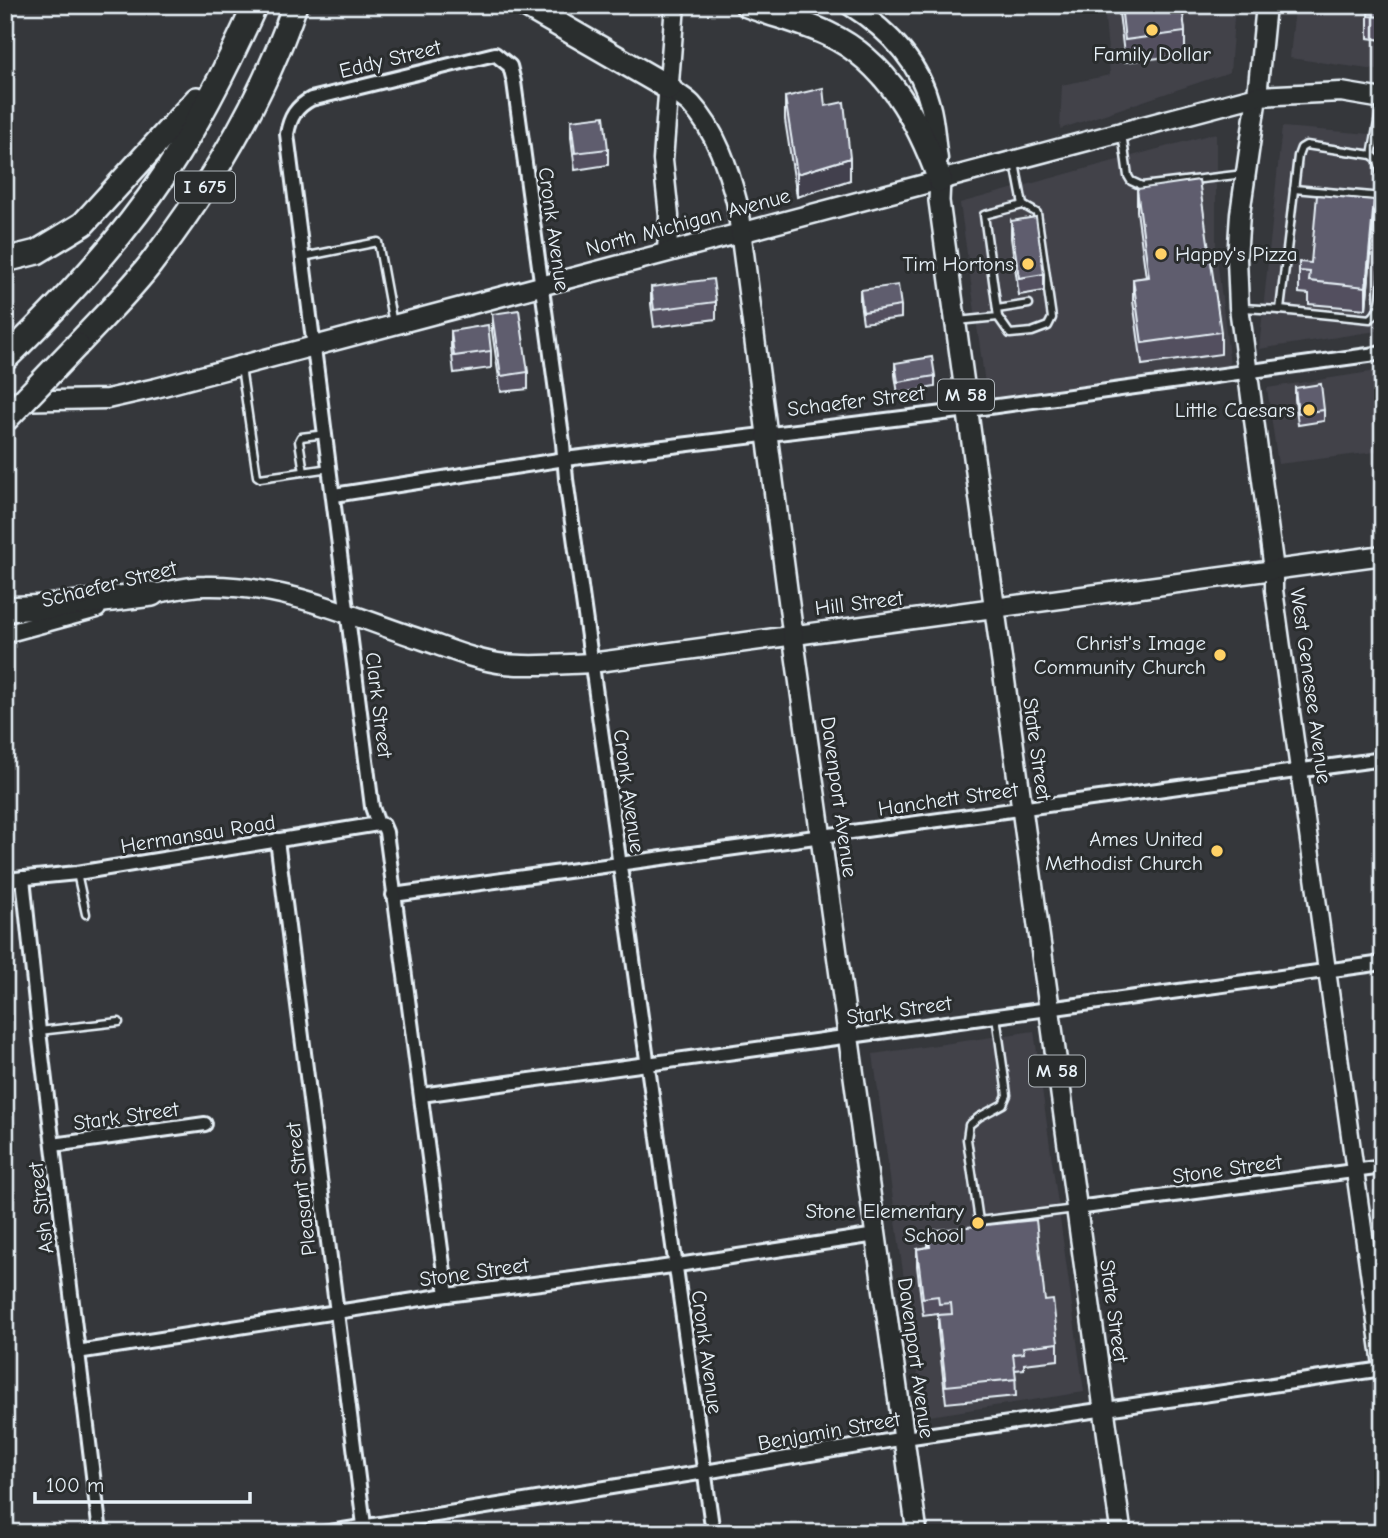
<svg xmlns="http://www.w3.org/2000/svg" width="1388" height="1538" font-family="'Comic Neue',sans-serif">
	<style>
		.built { fill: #42424a }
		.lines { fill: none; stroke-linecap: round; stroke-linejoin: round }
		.service-casing { stroke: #e8f1f8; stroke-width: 11 }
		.minor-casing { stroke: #e8f1f8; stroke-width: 18 }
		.tertiary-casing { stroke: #e8f1f8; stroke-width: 21 }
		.secondary-casing { stroke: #e8f1f8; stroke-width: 23 }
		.primary-casing { stroke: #e8f1f8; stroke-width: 24 }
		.motorway-casing { stroke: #e8f1f8; stroke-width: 28 }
		.service { stroke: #2a2d2e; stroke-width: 6 }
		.minor { stroke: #2a2d2e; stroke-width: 12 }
		.tertiary { stroke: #2a2d2e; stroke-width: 16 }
		.secondary { stroke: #2a2d2e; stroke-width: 18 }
		.primary { stroke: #2a2d2e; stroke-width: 19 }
		.motorway { stroke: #2a2d2e; stroke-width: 23 }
		.motorway-bridge-casing { stroke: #e8f1f8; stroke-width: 28; stroke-linecap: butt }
		.motorway-bridge { stroke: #2a2d2e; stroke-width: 23 }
		.wall { fill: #52505f; stroke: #e8f1f8; stroke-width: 2 }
		.shaded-wall { fill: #42414d; stroke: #e8f1f8; stroke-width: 2 }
		.building { fill: #5f5d6e; stroke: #e8f1f8; stroke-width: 2 }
		.poi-dot { fill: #ffd166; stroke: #2a2d2e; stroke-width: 2.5 }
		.labels { text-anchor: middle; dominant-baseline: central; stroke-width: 6; stroke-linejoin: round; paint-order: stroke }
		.shield { fill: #2a2d2e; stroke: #afb6bb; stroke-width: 2 }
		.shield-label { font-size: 19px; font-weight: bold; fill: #e8f1f8 }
		.poi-label { font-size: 21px; fill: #e8f1f8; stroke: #2a2d2e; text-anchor: end }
		.street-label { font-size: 21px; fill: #e8f1f8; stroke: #2a2d2e }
	</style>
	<rect width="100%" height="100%" fill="#35373b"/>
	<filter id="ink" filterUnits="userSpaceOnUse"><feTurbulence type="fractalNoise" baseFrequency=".0143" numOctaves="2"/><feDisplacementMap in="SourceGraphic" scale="14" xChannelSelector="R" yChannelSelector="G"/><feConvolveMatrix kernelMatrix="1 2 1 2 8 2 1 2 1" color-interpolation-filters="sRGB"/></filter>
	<g filter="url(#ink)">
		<g class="built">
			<polygon points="1104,5 1235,5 1230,72 1060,129 1062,85 1110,75"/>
			<polygon points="1295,5 1383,5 1383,71 1290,58"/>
			<polygon points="1282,127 1383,135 1383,330 1259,349"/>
			<polygon points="1216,133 1216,249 1230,365 987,398 960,203"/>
			<polygon points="1383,370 1383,451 1278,464 1267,388"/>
			<polygon points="1034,1031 1084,1392 923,1417 873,1054"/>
		</g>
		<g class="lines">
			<defs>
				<g id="service">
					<polyline points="1122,133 1128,176 1131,181 1142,186 1244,174"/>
					<polyline points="1372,155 1378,160 1383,186"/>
					<polyline points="1294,189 1383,197"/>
					<polyline points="303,257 378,242 393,324"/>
					<polyline points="1242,308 1280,310 1298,156 1301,148 1306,145 1372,155 1382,101"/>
					<polyline points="997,309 1029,304"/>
					<path d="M1280 310 1370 319C1384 310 1381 286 1383 271"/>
					<polyline points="998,317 1010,334 1032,332 1048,326 1052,318 1037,213 1023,205"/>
					<polyline points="957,321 998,317 984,215 1023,205 1015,163"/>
					<polyline points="241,367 257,476 260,478 330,468"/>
					<polyline points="304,472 299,441 301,437 326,434"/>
					<polyline points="77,873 86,914"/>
					<polyline points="996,1016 1007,1095 1003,1104 979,1117 969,1125 967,1139 979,1221 1075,1209"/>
					<polyline points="39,1031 119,1022"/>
				</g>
				<g id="minor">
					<polyline points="334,495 565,459 968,410 1383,353"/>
					<polyline points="277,840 365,1533"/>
					<polyline points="23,878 39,1031 100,1533"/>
					<polyline points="5,880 77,873 378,824"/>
					<polyline points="393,895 1383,759"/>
					<polyline points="421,1095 1383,963"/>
					<polyline points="53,1145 205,1124"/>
					<polyline points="1077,1208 1383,1167"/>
					<path d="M447 1295 386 832 383 825 378 824 372 807 287 134C290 117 296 107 311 99L495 54 510 66 514 82 563 443 566 479 713 1533"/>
					<polyline points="77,1352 447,1295 658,1268 876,1235"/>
					<polyline points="324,1533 705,1472 905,1438 1383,1369"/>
				</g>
				<g id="tertiary">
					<polyline points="1274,570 1274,590 1383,1372"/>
					<polyline points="5,634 97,609"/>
				</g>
				<g id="secondary">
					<path d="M849 5C887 29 919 60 930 105 935 122 935 142 938 159"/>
					<polyline points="1266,5 1257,96 1240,214 1237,259 1239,307 1274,570"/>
					<polyline points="667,251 669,216 663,160 675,5"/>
					<polyline points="5,401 107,399 156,388 1257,96 1341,92 1383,99"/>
					<path d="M152 594C170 591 188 586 205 586 283 584 351 616 423 640 449 649 477 661 505 664 533 667 563 664 591 663L1383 555"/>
				</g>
				<g id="primary">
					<path d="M669 88C676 93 685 98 691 104 716 131 728 168 737 203L793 635 917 1533"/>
					<polyline points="940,180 939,201 1121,1533"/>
				</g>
				<g id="motorway">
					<polyline points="525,5 669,88"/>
					<path d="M747 5C773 15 803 22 828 34 888 62 919 122 940 180"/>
					<polyline points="5,260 37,252 83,224 197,99"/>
					<path d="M77 345C101 319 127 294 149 266 209 188 263 99 295 5"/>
					<path d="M5 359C63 302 120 242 165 174 200 121 229 63 255 5"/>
					<polyline points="5,609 47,607 152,594"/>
				</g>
			</defs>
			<use href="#service" class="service-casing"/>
			<use href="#minor" class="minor-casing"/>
			<use href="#tertiary" class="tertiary-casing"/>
			<use href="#secondary" class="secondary-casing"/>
			<use href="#primary" class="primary-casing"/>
			<use href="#motorway" class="motorway-casing"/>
			<use href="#service" class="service"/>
			<use href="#minor" class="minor"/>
			<use href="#tertiary" class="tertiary"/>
			<use href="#secondary" class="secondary"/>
			<use href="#primary" class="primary"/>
			<use href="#motorway" class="motorway"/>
			<defs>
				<polyline id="motorway-bridge" points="5,420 77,345"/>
			</defs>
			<use href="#motorway-bridge" class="motorway-bridge-casing"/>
			<use href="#motorway-bridge" class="motorway-bridge"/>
		</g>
		<g class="wall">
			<polygon points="1118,5 1182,5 1185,32 1185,55 1125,62"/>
			<polygon points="1383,5 1383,40 1368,38 1368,16"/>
			<polygon points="785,97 825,106 850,180 797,197 785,120"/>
			<polygon points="571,120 608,149 608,165 575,170 571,137"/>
			<polygon points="1137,189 1221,332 1221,354 1142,365 1133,301 1133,279 1146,277 1137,211"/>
			<polygon points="1011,221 1044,274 1044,291 1019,295 1011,238"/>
			<polygon points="1374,222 1366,309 1309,304 1309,294 1299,293 1299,271"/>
			<polygon points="651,287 716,302 716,319 654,327 651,304"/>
			<polygon points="860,290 901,306 901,318 863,323 860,302"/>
			<polygon points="492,314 528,372 528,389 501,392 492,331"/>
			<polygon points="451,331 491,351 491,368 454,373 451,347"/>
			<polygon points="895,363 935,376 935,387 898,394 895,375"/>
			<polygon points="1295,388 1324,410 1324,421 1298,425 1295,399"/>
			<polygon points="928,1231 1045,1301 1058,1343 1058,1360 1024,1364 1024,1369 1015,1370 1016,1396 946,1403 938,1332 938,1313 923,1315 917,1266 917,1249 928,1247"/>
		</g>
		<g class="shaded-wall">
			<polygon points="850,158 850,180 797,197 797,174"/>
			<polygon points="1374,200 1374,222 1366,309 1366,287"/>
		</g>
		<g class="building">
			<polygon points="1121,5 1182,5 1185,32 1125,40"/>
			<polygon points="1369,5 1383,5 1383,17 1368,16"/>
			<polygon points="823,88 825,106 844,102 850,158 797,174 785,97"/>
			<polygon points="604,116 608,149 575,153 571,120"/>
			<polygon points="1199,180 1221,332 1142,343 1133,279 1149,277 1137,189"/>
			<polygon points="1317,195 1374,200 1366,287 1309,281 1310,272 1299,271 1299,262 1311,263"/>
			<polygon points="1036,217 1044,274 1019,278 1011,221"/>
			<polygon points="713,279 716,302 654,310 651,287"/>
			<polygon points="898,285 901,306 863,312 860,290"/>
			<polygon points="519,310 528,372 501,376 492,314"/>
			<polygon points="488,325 491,351 454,356 451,331"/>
			<polygon points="932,357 935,376 898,382 895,363"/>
			<polygon points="1321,384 1324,410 1298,413 1295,388"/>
			<polygon points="1036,1220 1045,1301 1053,1300 1058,1343 1023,1347 1024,1353 1013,1354 1016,1379 946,1386 938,1315 952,1314 951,1303 939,1304 938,1296 923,1298 917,1249 930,1247 928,1231"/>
		</g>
	</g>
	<g class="poi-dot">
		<circle cx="1152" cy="30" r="7"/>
		<circle cx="1161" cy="254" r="7"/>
		<circle cx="1028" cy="264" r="7"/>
		<circle cx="1309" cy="410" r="7"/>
		<circle cx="1220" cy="655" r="7"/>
		<circle cx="1217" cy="851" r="7"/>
		<circle cx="978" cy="1223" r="7"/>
	</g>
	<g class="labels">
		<g class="shield">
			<rect x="175" y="171.5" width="60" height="31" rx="5"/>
			<rect x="938" y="379.5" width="56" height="31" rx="5"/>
			<rect x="1029" y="1055.5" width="56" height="31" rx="5"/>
		</g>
		<g class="shield-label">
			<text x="205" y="187">I 675</text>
			<text x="966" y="395">M 58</text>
			<text x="1057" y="1071">M 58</text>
		</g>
		<g class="poi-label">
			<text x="1152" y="54" text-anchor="middle">Family Dollar</text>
			<text x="1175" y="254" text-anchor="start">Happy's Pizza</text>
			<text x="1014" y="264">Tim Hortons</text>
			<text x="1295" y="410">Little Caesars</text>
			<text x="1206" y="643">Christ's Image<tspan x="1206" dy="24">Community Church</tspan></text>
			<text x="1203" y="839">Ames United<tspan x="1203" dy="24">Methodist Church</tspan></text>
			<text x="964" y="1211">Stone Elementary<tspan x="964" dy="24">School</tspan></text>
		</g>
		<g class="street-label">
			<text transform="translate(390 59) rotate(-14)">Eddy Street</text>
			<text transform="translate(688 222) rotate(-15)">North Michigan Avenue</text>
			<text transform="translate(554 229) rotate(82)">Cronk Avenue</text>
			<text transform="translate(856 401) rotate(-7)">Schaefer Street</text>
			<text transform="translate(109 584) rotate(-14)">Schaefer Street</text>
			<text transform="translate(859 603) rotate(-7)">Hill Street</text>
			<text transform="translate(1311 686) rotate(82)">West Genesee Avenue</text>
			<text transform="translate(379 705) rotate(83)">Clark Street</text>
			<text transform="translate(1037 749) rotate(82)">State Street</text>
			<text transform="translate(629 791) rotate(82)">Cronk Avenue</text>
			<text transform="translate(839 797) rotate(82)">Davenport Avenue</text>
			<text transform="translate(948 799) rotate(-8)">Hanchett Street</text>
			<text transform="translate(198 834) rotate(-9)">Hermansau Road</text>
			<text transform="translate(899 1010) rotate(-8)">Stark Street</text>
			<text transform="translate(126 1116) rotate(-8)">Stark Street</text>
			<text transform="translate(1227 1169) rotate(-8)">Stone Street</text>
			<text transform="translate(301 1189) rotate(-97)">Pleasant Street</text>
			<text transform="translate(41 1208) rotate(-97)">Ash Street</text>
			<text transform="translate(474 1272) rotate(-8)">Stone Street</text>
			<text transform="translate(1114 1311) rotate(82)">State Street</text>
			<text transform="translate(707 1352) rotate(82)">Cronk Avenue</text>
			<text transform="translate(916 1358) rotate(82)">Davenport Avenue</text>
			<text transform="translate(829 1431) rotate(-10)">Benjamin Street</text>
		</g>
	</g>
	<rect width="1388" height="1538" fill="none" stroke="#2a2d2e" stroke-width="28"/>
	<rect x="14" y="14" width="1360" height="1510" fill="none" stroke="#e8f1f8" stroke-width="2.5" filter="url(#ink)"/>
	<path d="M35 1492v10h215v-10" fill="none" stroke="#e8f1f8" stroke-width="3.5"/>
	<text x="46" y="1492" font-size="21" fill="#e8f1f8" stroke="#2a2d2e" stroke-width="5" paint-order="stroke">100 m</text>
</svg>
